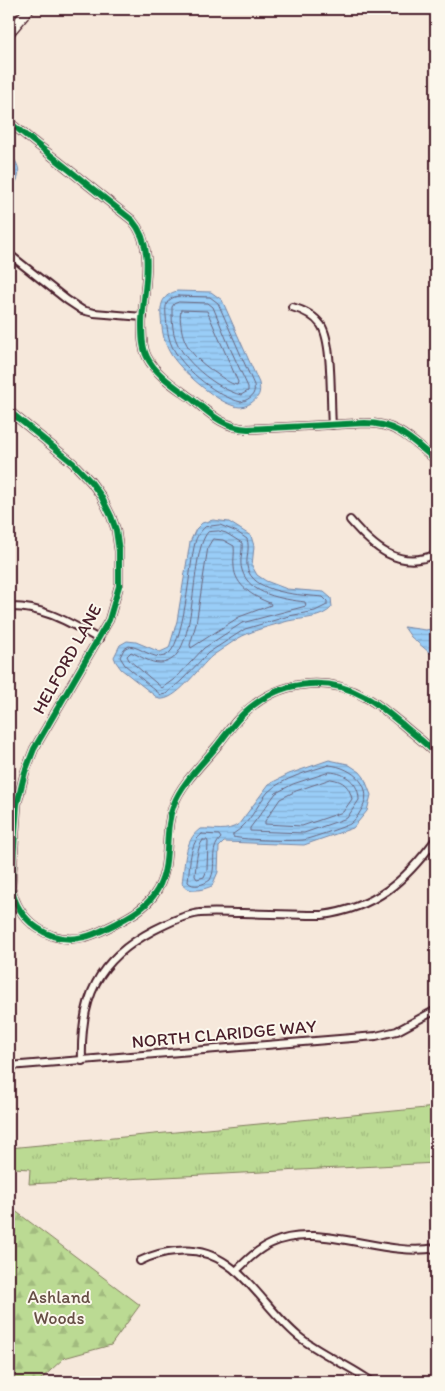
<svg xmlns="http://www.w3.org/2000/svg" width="445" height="1391" font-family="Itim,sans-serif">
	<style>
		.grass { fill: url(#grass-tufts); stroke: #827c5f }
		.forest { fill: url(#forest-firs); stroke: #827c5f }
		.water { fill: url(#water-rules); stroke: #7987a5 }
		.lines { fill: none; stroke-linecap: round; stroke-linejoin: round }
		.shore { stroke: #6a657d; stroke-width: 1 }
		.street-casing { stroke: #4a1f2b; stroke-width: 10 }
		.secondary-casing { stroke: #4a1f2b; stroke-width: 12 }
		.street { stroke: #fbf7ec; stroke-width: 6 }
		.secondary { stroke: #fbf7ec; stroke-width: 9 }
		.cycleway-casing { stroke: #fbf7ec; stroke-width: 9 }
		.cycleway { stroke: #00873e; stroke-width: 6 }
		.labels { text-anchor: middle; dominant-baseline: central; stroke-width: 4; stroke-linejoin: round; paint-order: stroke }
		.street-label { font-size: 18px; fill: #4a1f2b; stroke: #fbf7ec }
		.park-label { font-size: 18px; fill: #664e45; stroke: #fbf7ec }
	</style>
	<defs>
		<pattern id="grass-tufts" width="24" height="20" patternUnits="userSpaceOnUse" patternTransform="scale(1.25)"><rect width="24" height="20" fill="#bbda93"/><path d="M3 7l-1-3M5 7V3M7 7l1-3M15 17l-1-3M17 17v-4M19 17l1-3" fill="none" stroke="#a2bb7f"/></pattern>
		<pattern id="forest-firs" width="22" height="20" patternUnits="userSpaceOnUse" patternTransform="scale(1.25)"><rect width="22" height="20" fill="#bbda93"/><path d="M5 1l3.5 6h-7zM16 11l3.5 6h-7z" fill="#a2bb7f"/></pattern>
		<pattern id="water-rules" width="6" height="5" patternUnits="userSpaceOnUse" patternTransform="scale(1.25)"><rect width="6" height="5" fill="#99cdf7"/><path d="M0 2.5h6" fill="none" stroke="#85b0d4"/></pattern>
	</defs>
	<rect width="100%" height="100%" fill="#f6e8db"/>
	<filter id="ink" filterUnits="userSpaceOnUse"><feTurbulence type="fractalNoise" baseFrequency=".02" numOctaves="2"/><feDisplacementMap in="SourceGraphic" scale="10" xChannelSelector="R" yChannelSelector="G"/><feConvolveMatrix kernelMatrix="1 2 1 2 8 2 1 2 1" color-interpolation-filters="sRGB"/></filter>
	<g filter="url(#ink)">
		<polygon class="grass" points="436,1107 436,1163 29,1184 30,1169 14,1168 9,1164 9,1148"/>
		<polygon class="forest" points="14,1210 140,1305 111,1345 64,1358 38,1382 9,1382 9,1217"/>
		<g class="water">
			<path d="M9 153C21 165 23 178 9 190Z"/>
			<path d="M177 291 211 292 222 300 259 383C261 393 259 397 251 403 248 405 244 407 240 407 221 407 177 368 169 351 163 340 162 329 161 317 160 303 163 295 177 291Z"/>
			<path d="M213 520 229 522 251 536 254 546 252 566 257 575 266 581 287 589 324 592 331 598 332 607C322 619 302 618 288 621 271 626 252 630 237 639 229 645 220 650 212 656 199 667 176 702 159 699L121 669 116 662 114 657 120 645 127 641 136 642 160 652 169 648 177 621 190 542 196 529 202 523Z"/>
			<polygon points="404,627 426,630 436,628 436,658 411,637"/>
			<path d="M329 760 348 764 360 772 364 777 371 795 367 811 353 828 304 845 224 842 219 847 218 872 212 886C202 890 189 894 182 883 185 865 184 840 200 829 215 828 226 833 239 824L269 784 289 774Z"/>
		</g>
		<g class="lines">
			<g class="shore">
				<path d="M178 296 210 297 218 303 254 385C256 395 250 399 241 402 218 397 186 371 174 350 168 340 167 328 166 316 165 305 166 299 178 296Z"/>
				<path d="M179 302 208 303 213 307 230 348 248 387V391L241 395C217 389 180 360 174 334 172 326 172 316 172 307L174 304Z"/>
				<path d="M181 310 207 311 238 382 237 385C230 384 223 378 217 374 199 362 183 348 181 325 180 320 180 315 181 310Z"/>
				<path d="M220 525 237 532 247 539C250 548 246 557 247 566 251 594 303 595 323 597L327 601V605L315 611 289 616 245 629 208 653 181 681 166 694 161 695 125 665 120 657 124 649 129 646C141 647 153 660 165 656 185 649 189 564 195 543 196 537 200 532 205 527Z"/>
				<path d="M219 531 226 533 242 543C243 551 239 561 242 570 249 595 283 599 305 602L306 606 242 623 204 648 177 677 162 688 129 660 127 656 131 652C140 656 150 663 160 663 201 663 187 555 208 532Z"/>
				<path d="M213 539 223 540 234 546C235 553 233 560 234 567 235 586 254 597 270 603L271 605 239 617 191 648 190 645 196 624 208 547Z"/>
				<path d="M329 765C353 767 377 788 360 812 358 816 354 821 350 824 344 827 309 839 303 840 289 841 246 840 233 837V834C250 824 256 806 268 792 281 779 312 770 329 765Z"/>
				<path d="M330 772C346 773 359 783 359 800L347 818 304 833 250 831V828L276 793 293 784Z"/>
				<path d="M331 779C344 781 349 786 352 799L343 812 302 826 265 824V821L280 799 296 791Z"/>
				<path d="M202 834 219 835 221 838C208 851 218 865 210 880 203 885 193 888 188 882 190 866 189 843 202 834Z"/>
				<path d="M203 840H207L208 842 207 870 204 877 197 879 195 876C196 866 196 849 203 840Z"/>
			</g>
			<defs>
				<g id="street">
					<path d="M9 122 132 220C157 249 143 289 142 323 142 335 142 347 147 357 156 375 176 387 192 399 209 413 224 428 248 429L365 423C398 423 412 441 436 460"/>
					<polyline points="9,254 67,300 82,310 94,313 143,317"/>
					<path d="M292 307C303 310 314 315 321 325 333 343 330 401 332 425"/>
					<path d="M9 411 73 463 91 482 101 496 111 516 116 530 119 551V586L109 620 34 749 25 772 17 804 11 887C18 921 49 945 84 937 95 935 105 929 115 924 130 916 144 909 154 895 174 867 162 834 174 804 181 784 203 763 217 746 228 732 239 715 255 704 287 680 330 677 365 697 379 704 390 715 402 724 413 734 426 743 436 754"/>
					<path d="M350 520C373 547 399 571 436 554"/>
					<path d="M9 607C43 606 70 623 99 639"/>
					<path d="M82 1061C80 998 97 960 154 930 168 923 184 915 200 913 214 912 228 913 242 913 269 914 296 915 322 915 376 908 405 881 436 839"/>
					<polyline points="9,1066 376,1036 397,1031 436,1010"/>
					<path d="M140 1261C152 1255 162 1252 176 1251 235 1244 259 1304 298 1336 320 1354 349 1365 372 1382"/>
					<path d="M236 1271C247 1260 258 1249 272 1243 318 1221 384 1258 436 1248"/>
				</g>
				<polyline id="secondary" points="9,33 29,9"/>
			</defs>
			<use href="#street" class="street-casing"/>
			<use href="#secondary" class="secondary-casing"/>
			<use href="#street" class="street"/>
			<use href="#secondary" class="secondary"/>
			<defs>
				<g id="cycleway">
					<path d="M9 122 132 220C157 249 143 289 142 323 142 335 142 347 147 357 156 375 176 387 192 399 209 413 224 428 248 429L365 423C398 423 412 441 436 460"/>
					<path d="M9 411 73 463 91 482 101 496 111 516 116 530 119 551V586L109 620 34 749 25 772 17 804 11 887C18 921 49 945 84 937 95 935 105 929 115 924 130 916 144 909 154 895 174 867 162 834 174 804 181 784 203 763 217 746 228 732 239 715 255 704 287 680 330 677 365 697 379 704 390 715 402 724 413 734 426 743 436 754"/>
				</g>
			</defs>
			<use href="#cycleway" class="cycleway-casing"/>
			<use href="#cycleway" class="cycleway"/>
		</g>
	</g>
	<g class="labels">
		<g class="street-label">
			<text transform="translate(67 659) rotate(-61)">HELFORD LANE</text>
			<text transform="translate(224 1034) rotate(-5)">NORTH CLARIDGE WAY</text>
		</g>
		<g class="park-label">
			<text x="59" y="1297">Ashland<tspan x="59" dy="21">Woods</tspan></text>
		</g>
	</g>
	<rect width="445" height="1391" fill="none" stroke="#fbf7ec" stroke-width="30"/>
	<rect x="15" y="15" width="415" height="1361" fill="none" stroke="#4a1f2b" stroke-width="2" filter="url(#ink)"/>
</svg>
